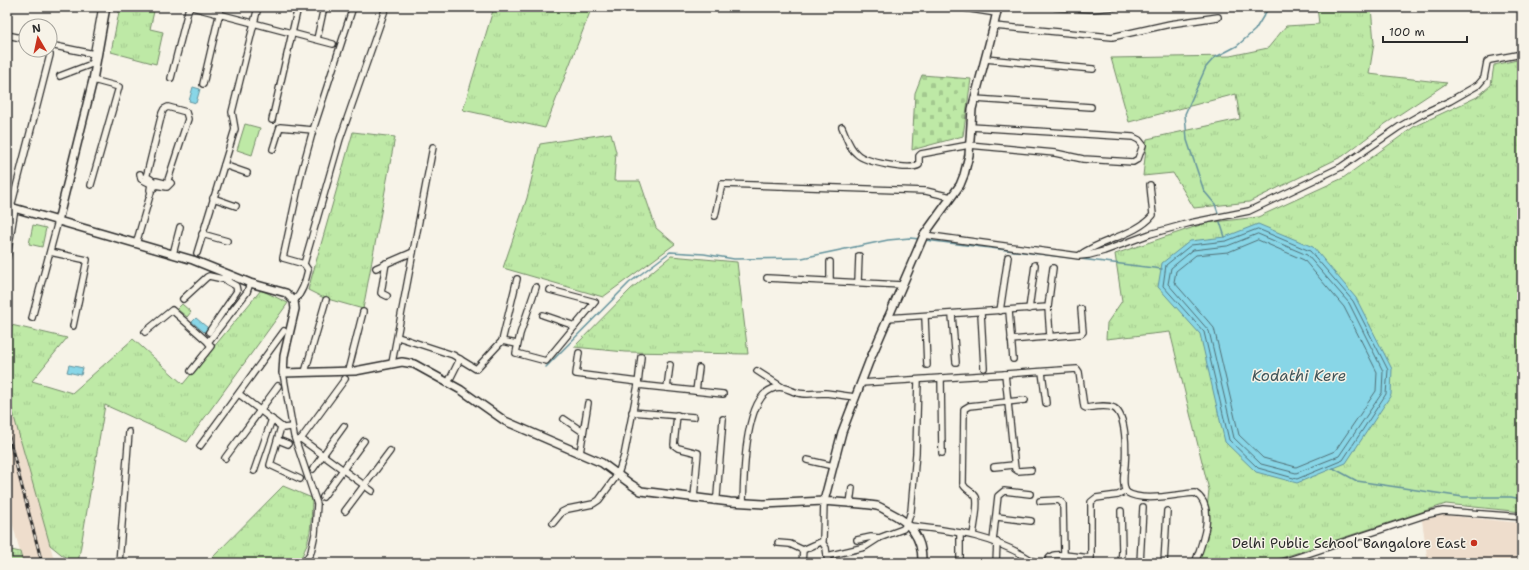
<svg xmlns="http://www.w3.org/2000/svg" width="1529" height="570" font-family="'Shantell Sans',sans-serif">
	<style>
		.built { fill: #edc }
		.grass { fill: url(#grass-tufts); stroke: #748a68 }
		.cemetery { fill: url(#cemetery-stones); stroke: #748a68 }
		.pitch { fill: #bee9a6; stroke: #748a68 }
		.water { fill: #88d6e7; stroke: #63929c }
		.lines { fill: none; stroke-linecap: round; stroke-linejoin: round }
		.shore { stroke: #506f76; stroke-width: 1 }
		.stream { stroke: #63929c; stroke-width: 1.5 }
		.street-casing { stroke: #2b2b2b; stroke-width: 8 }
		.secondary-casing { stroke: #2b2b2b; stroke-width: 10 }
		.street { stroke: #f7f3e8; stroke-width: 5.5 }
		.secondary { stroke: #f7f3e8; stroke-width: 7 }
		.rail-casing { stroke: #2b2b2b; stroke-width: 3 }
		.rail { stroke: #f7f3e8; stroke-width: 1.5; stroke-dasharray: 4.5; stroke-linecap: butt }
		.poi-dot { fill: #c8321e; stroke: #f7f3e8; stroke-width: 1.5 }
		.labels { text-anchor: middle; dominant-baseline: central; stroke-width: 3; stroke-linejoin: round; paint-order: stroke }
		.poi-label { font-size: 14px; fill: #2b2b2b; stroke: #f7f3e8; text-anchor: end }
		.water-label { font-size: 15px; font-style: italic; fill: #42565a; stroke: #f7f3e8 }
	</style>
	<defs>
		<pattern id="grass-tufts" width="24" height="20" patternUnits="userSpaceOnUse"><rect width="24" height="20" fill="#bee9a6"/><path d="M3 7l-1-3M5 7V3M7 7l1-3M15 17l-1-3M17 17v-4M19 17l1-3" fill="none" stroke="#a3c88f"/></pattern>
		<pattern id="cemetery-stones" width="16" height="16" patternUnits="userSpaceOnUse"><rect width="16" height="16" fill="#bee9a6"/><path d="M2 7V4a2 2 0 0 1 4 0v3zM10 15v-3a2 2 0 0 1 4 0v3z" fill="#a3c88f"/></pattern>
	</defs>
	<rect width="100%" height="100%" fill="#f7f3e8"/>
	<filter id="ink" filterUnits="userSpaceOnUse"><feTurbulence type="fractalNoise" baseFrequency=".025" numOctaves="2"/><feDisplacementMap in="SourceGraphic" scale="8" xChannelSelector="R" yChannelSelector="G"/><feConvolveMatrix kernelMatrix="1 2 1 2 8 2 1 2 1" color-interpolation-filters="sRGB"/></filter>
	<g filter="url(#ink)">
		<g class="built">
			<polygon points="7,392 50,545 55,563 23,563 7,503"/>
			<polygon points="1443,515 1522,523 1522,563 1428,563 1422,520"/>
		</g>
		<g class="grass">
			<polygon points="120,7 155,7 150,29 163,32 156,64 111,52"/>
			<polygon points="494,7 592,7 545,128 463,110"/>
			<polygon points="1317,7 1371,7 1374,43 1369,74 1447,83 1385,124 1343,156 1249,202 1194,208 1173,173 1143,176 1147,139 1240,119 1236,94 1129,122 1111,58 1230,56 1268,48 1286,26 1319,24"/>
			<polygon points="1522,59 1522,512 1446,504 1266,563 1197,563 1206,518 1209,490 1170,332 1106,339 1107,323 1122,301 1115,254 1206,223 1258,217 1343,178 1415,126 1477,97 1491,85 1494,65"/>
			<polygon points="353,132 395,137 363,309 324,298 308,290"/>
			<polygon points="611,133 616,152 614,181 640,181 656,228 675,244 603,297 503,268 527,198 540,144"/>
			<polygon points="671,256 737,262 748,354 625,352 574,347 631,289"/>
			<polygon points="261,290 288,303 187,442 105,405 78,563 72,563 50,545 7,392 7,324 67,338 32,381 72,393 133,339 183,384"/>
			<path d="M283 486 312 498C311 524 312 540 298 563L208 562Z"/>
			<polygon points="7,549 20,552 23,563 7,563"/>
		</g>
		<polygon class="cemetery" points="922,75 971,79 963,136 912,150 915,93"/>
		<g class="pitch">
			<polygon points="245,124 260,128 252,155 237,150"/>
			<polygon points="33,225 46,228 42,247 29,244"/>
			<polygon points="182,304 191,312 187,317 177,309"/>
		</g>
		<g class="water">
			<polygon points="193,87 200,89 196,103 189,101"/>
			<polygon points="1258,224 1313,247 1356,298 1392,369 1391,395 1346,463 1297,483 1256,472 1225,442 1200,334 1158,287 1162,263 1190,241 1225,237"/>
			<polygon points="196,318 208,328 204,332 192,322"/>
			<polygon points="69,365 83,368 81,375 67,372"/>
		</g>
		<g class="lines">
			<g class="shore">
				<polygon points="1258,229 1310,251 1353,301 1388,370 1386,394 1343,460 1297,479 1258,468 1229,440 1204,332 1163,286 1166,265 1191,245 1226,241"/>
				<polygon points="1258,234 1307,255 1349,303 1383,371 1382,393 1339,456 1296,473 1261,464 1234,438 1209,331 1168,284 1171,268 1193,250 1227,246"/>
				<polygon points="1258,240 1304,260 1344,307 1377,372 1376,391 1335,451 1296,467 1263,458 1239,435 1214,328 1174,282 1176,271 1196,255 1228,252"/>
			</g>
			<g class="stream">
				<polyline points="1218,213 1215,204 1204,191 1187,140 1185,114 1206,67 1214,58 1237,46 1255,30 1269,7"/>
				<polyline points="1220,222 1225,237"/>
				<polyline points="925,240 1162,269"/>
				<polyline points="546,367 629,283 670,252 704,254 734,259 802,258 888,240 910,238 920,239"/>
				<polyline points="1333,468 1357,481 1463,497 1511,497 1522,499"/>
			</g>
			<defs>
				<g id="street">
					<polyline points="192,7 333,44"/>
					<polyline points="958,7 996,13"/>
					<polyline points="1056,7 1090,9 1115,7"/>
					<polyline points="994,26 1112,37 1170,24 1218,17"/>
					<polyline points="7,35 26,39"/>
					<polyline points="317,39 324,7"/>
					<polyline points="50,45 94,54"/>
					<polyline points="985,59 1093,69"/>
					<polyline points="60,76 89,65 92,62 102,7"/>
					<polyline points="171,78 189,7"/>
					<polyline points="203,84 221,7"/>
					<polyline points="975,99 1091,107"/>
					<polyline points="272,120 298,7"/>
					<path d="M842 127C846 136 849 148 857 154 865 162 909 171 919 165V156L921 154 969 145 1055 153 1083 159 1133 162 1138 159 1143 145 1139 140 1133 137 971 127"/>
					<polyline points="273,149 280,127 313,130"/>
					<polyline points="224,165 247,173"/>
					<polyline points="151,184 152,180 146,176 147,174 162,113 164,109 168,107 186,112 188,119 167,183 164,183 156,181 155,185"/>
					<polyline points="91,185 119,87 93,80"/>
					<polyline points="154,188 155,185 167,187 171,183"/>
					<polyline points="213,198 236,206"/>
					<polyline points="11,207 50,55"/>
					<polyline points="715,216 722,184 926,191 951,197"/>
					<polyline points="202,234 227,241"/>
					<polyline points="924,235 1079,256 1089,255 1104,251 1150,234 1190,223 1249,211 1341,167 1399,127 1422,114 1450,101 1478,85 1484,78 1487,62 1490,60 1522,54"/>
					<polyline points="136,244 151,192 150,190 151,184 141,179 140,174"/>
					<polyline points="50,252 87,260 73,326"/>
					<polyline points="197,253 235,129 232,112 258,7"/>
					<polyline points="173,254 180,227"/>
					<path d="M1080 255C1102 239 1137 235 1153 215L1150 185"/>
					<polyline points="7,257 15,208"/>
					<polyline points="386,263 381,293 387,296"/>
					<polyline points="304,264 340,139 386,7"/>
					<polyline points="376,268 413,252"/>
					<polyline points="767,278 902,285"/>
					<polyline points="830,281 830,262"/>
					<polyline points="858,282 859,256"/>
					<polyline points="536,287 520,334 516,353 546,361 595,302 550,290"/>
					<polyline points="183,299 207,277 209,276 223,279 226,273"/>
					<path d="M294 301C303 292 305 282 308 270L304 264 283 258 302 170 313 130 353 7"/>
					<polyline points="1048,307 1050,337"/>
					<polyline points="1029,309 1035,265"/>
					<polyline points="1000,311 1008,257"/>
					<polyline points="1009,311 1013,359"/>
					<polyline points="981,313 984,368"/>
					<polyline points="543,315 575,326"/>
					<polyline points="952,315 956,362"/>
					<polyline points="925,317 927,365"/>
					<polyline points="32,318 58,221"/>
					<polyline points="887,318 1048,307 1053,268"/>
					<polyline points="145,332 172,310 208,342"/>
					<polyline points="209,332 237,291 236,286 227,281 230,275"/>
					<polyline points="398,337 453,355 476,369 502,341 517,344"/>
					<polyline points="1011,340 1081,334 1083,332 1081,309"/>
					<polyline points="502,341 517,279"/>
					<polyline points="579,353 576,374 638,382"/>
					<polyline points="392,363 433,147"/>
					<polyline points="191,371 211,346 208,342 247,292 250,283"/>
					<polyline points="348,371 363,312"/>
					<polyline points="757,371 782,387"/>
					<polyline points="305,372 326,300"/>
					<polyline points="1042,372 1046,403"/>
					<polyline points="283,373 294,436 317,504 315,534 311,552 304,563"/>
					<polyline points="1005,374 1015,469 1018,471 1031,470"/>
					<polyline points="941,378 942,453"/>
					<polyline points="448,383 460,359"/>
					<path d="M861 383 1005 374 1077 369 1079 372 1084 407 1086 408C1094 407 1106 404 1114 408 1127 416 1126 451 1125 465 1124 474 1122 484 1126 492 1143 503 1176 494 1195 493 1217 507 1202 544 1195 563"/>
					<polyline points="638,384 641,357"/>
					<polyline points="667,388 670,365"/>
					<polyline points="696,391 699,368"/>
					<polyline points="239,394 283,428 292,427"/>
					<polyline points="632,412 694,417"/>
					<polyline points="677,415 674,445 678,448 698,453 694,498"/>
					<polyline points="564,419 583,432"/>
					<polyline points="281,427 270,465 300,479"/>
					<polyline points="301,439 372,491"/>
					<polyline points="278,440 288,444"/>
					<polyline points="298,440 301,439 345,379"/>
					<polyline points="200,446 284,331"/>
					<polyline points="580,453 588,403"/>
					<polyline points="225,458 278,386"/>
					<polyline points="807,460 833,466"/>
					<polyline points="994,467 1014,465"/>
					<polyline points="313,469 344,426"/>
					<polyline points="254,471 272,419"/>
					<polyline points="323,497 364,441"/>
					<polyline points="714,501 717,496 723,419"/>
					<path d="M1040 501 1059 500 1063 504 1064 555C1054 554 1051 554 1046 563"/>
					<path d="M743 503C744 477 744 399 772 389 781 385 787 389 795 392 804 396 815 393 825 393 835 394 846 396 856 397"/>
					<polyline points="850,504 852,488"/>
					<polyline points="345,511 390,451"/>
					<polyline points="1121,511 1122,552 1121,563"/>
					<polyline points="997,517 1031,521"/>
					<polyline points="553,523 562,512 568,509 593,504 599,500 618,474 624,456 638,385 723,394"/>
					<path d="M910 526C957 531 995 536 1036 563"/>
					<path d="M973 535C974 527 979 503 976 497 973 491 966 491 963 484L964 409 969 406 1025 400"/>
					<polyline points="857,540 871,537 879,538"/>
					<polyline points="993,541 998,496 1004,491 1030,494"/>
					<polyline points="822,542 826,548 828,563"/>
					<polyline points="778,543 790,544 803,550"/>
					<polyline points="1064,555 1091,558 1091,502 1096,498 1118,495 1126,491"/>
					<polyline points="827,556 865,547 879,538 903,529 907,524 911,511 916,453 918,380"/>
					<polyline points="119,563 129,432"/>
					<polyline points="802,563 803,550 823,541 824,501"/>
					<polyline points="960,563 960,533"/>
					<polyline points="996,563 997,542"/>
					<polyline points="1140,563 1143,507"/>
					<polyline points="1164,563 1167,511"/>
					<polyline points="1280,563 1425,515 1443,511 1522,517"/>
				</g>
				<g id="secondary">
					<polyline points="7,206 193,260 250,283 286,293 294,301 295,309 284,356 283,373 355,371 402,362 414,364 461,390 505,421 602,463 632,485 641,491 730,502 764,504 824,501"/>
					<polyline points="58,221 93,80 106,7"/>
					<path d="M922 563C923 538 910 522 889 512 885 510 881 507 877 506 860 503 841 503 824 501L842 432 869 362 924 235 960 185 964 175 969 155 972 109 992 33 998 7"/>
				</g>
			</defs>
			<use href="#street" class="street-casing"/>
			<use href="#secondary" class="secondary-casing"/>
			<use href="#street" class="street"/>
			<use href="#secondary" class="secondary"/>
			<defs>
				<polyline id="rail" points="7,430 42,563"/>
			</defs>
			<use href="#rail" class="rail-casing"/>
			<use href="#rail" class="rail"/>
		</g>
	</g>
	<circle class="poi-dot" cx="1474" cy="543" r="4"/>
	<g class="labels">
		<g class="poi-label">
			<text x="1466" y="543">Delhi Public School Bangalore East</text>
		</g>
		<g class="water-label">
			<text x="1299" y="376">Kodathi Kere</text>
		</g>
	</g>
	<rect width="1529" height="570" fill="none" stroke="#f7f3e8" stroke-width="24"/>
	<rect x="12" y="12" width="1505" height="546" fill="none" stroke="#2b2b2b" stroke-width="1.5" filter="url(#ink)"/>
	<g transform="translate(38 38) rotate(351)"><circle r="19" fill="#f7f3e8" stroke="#a5a39c"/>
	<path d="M0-3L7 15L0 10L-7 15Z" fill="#c8321e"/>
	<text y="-6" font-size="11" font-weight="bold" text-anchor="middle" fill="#2b2b2b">N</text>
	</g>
	<path d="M1383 36v6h84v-6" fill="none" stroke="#2b2b2b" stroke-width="2"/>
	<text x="1389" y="36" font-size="12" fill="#2b2b2b" stroke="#f7f3e8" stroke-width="3" paint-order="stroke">100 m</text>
</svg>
